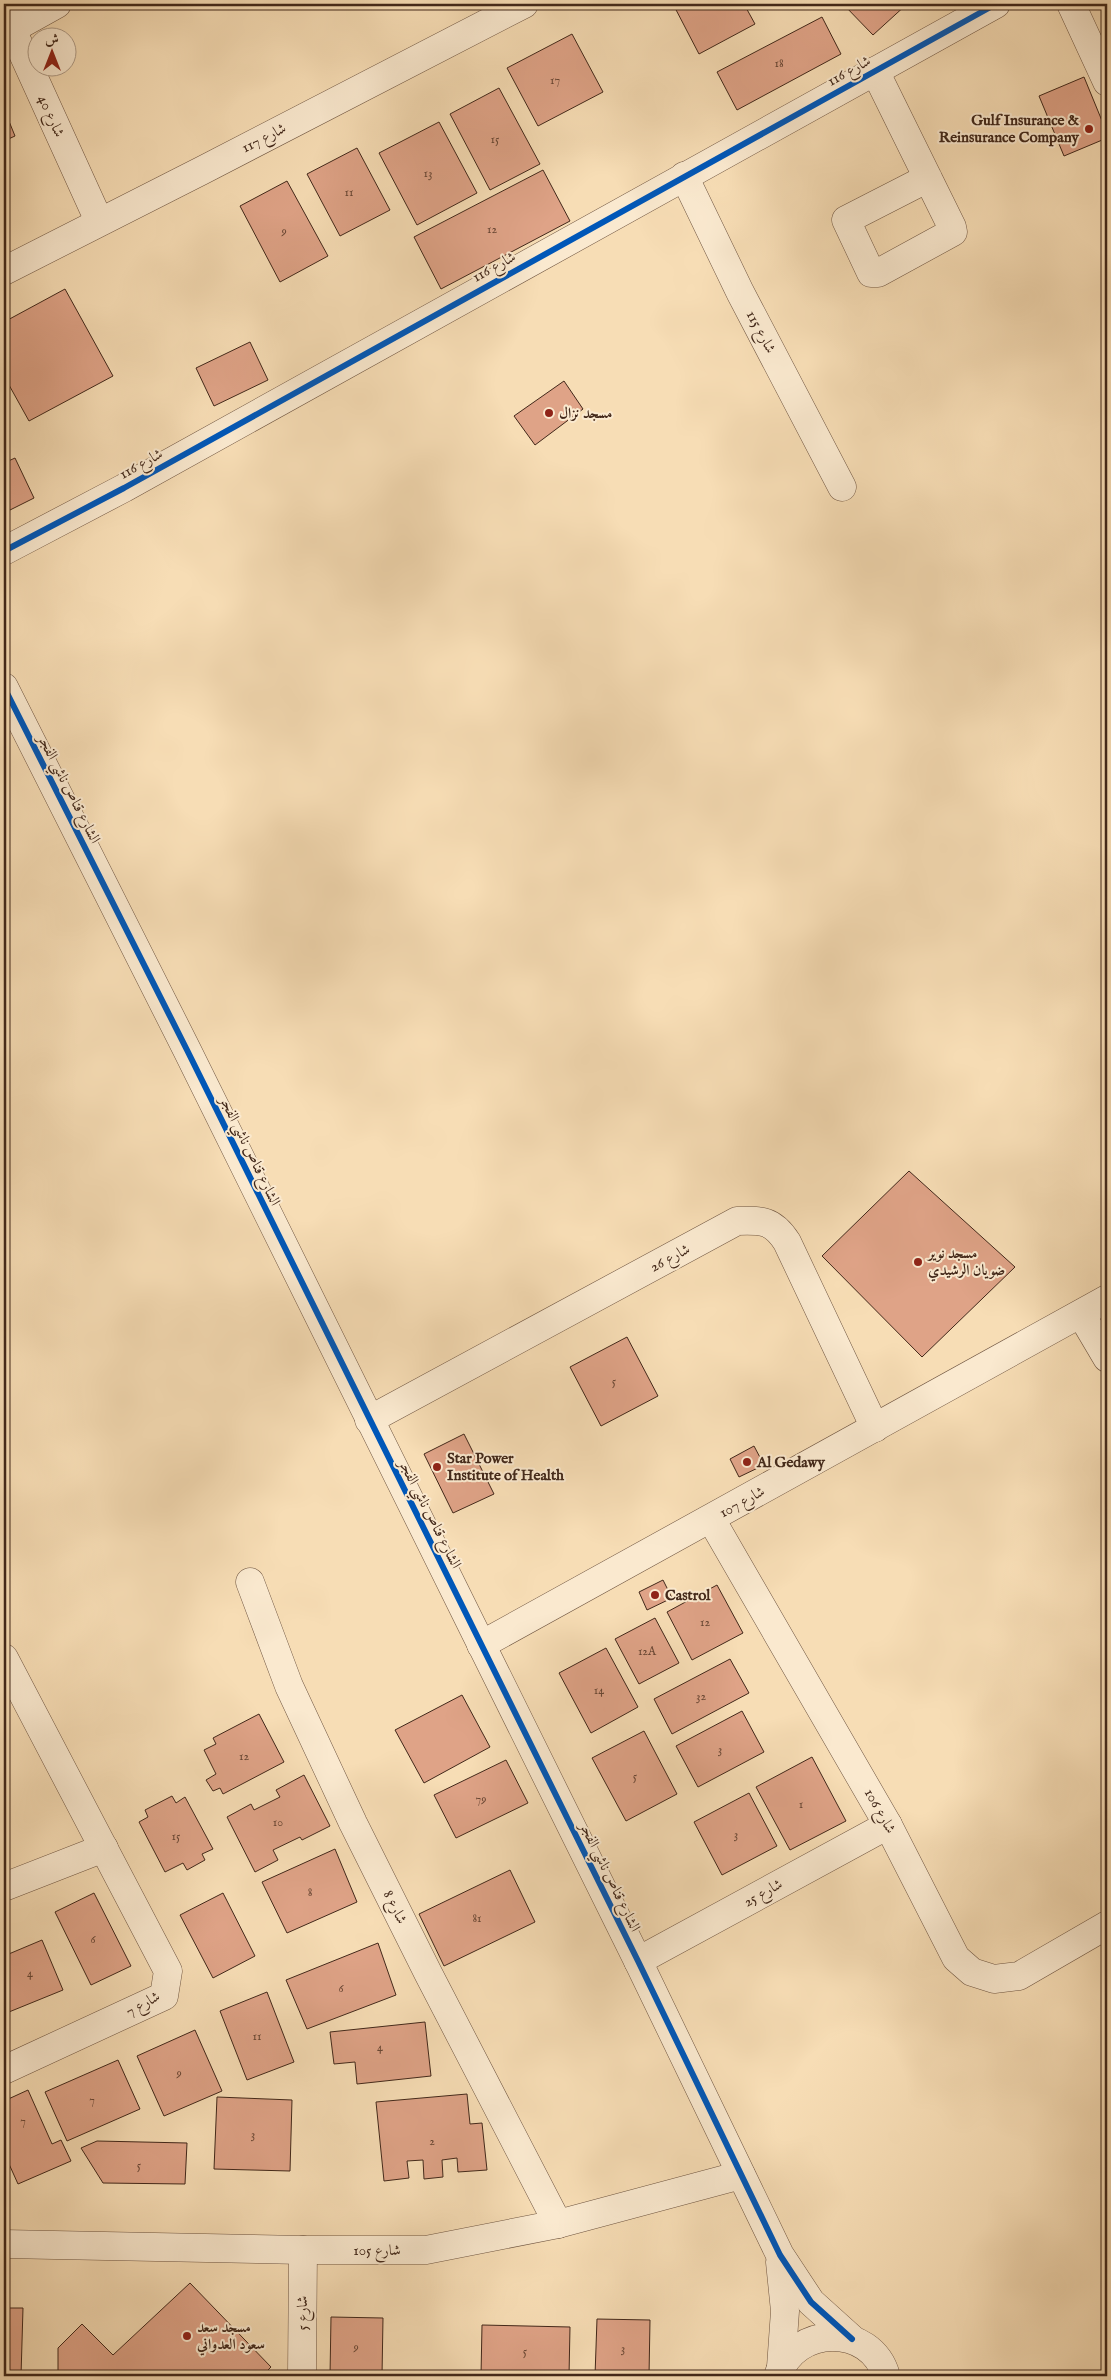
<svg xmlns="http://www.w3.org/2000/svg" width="1111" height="2380" font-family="'IM FELL English',Amiri,serif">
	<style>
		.building { fill: #dfa387; stroke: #42281a }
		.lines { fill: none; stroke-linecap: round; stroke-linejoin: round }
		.minor-casing { stroke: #6f5541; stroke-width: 29 }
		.minor { stroke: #fae9cf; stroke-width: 28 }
		.cycleway-casing { stroke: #fae9cf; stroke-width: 9 }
		.cycleway { stroke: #0057b8; stroke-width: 6 }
		.poi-dot { fill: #8f2418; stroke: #fae9cf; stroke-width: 2 }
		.labels { text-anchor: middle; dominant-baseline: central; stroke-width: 4; stroke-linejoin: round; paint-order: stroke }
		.number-label { font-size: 12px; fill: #694735 }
		.street-label { font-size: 15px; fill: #42281a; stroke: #fae9cf }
		.poi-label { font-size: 15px; font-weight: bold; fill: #42281a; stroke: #fae9cf; text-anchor: start }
	</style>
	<rect width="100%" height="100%" fill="#f7ddb5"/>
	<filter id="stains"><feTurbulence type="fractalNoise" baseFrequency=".004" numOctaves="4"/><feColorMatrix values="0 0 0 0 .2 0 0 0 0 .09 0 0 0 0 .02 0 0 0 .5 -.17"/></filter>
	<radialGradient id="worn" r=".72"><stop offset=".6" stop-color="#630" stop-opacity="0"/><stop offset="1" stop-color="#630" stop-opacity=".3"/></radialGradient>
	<g class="building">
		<polygon points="673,4 744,4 755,24 699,54"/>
		<polygon points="843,4 907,4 873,35"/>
		<polygon points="822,17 841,54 737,110 717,72"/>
		<polygon points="572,34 603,92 538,126 507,68"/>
		<polygon points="1084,77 1107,133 1107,138 1064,156 1039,96"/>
		<polygon points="499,88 540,164 490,190 450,114"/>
		<polygon points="4,109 15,136 4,141"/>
		<polygon points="439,122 477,193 417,225 379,153"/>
		<polygon points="357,148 390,210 340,236 307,174"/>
		<polygon points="543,170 570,221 441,289 414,237"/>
		<polygon points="287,181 328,256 280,282 240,206"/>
		<polygon points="65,289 113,376 29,421 4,376 4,322"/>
		<polygon points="250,342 268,380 214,406 196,368"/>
		<polygon points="564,381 583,409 535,445 514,416"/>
		<polygon points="15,458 34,498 4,513 4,463"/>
		<polygon points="909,1171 1015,1267 922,1357 822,1256"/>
		<polygon points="627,1337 658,1396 601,1426 570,1367"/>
		<polygon points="464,1434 494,1494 453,1513 424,1454"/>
		<polygon points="754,1446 764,1465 739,1477 730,1459"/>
		<polygon points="663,1580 672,1598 647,1610 639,1592"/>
		<polygon points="717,1585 743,1633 692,1660 667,1612"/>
		<polygon points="655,1618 679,1663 639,1684 615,1639"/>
		<polygon points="606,1648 638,1707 591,1733 559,1673"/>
		<polygon points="730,1659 749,1693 672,1734 654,1699"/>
		<polygon points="462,1695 490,1747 424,1783 395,1730"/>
		<polygon points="742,1711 764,1752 698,1787 676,1746"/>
		<polygon points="259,1714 284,1762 223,1794 220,1788 213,1791 206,1780 216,1774 204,1750 216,1744 213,1738"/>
		<polygon points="644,1731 677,1794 626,1821 592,1758"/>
		<polygon points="812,1757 846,1821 790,1850 756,1787"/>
		<polygon points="506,1760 528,1803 456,1838 434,1795"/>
		<polygon points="304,1775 330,1826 302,1840 300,1837 273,1850 278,1860 255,1872 227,1817 251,1804 254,1810 280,1797 276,1790"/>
		<polygon points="749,1793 777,1846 722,1875 694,1822"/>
		<polygon points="172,1796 176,1803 185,1797 213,1849 202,1854 205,1860 187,1870 183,1863 165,1872 139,1822 148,1817 145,1810"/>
		<polygon points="335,1849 357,1902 287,1933 262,1882"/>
		<polygon points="510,1870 535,1922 444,1966 419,1914"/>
		<polygon points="94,1893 131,1966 91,1985 55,1912"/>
		<polygon points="223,1893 255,1956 213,1978 180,1915"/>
		<polygon points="42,1940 63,1990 4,2014 4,1956"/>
		<polygon points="378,1943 396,1995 307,2029 286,1980"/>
		<polygon points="267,1992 294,2062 247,2080 220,2011"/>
		<polygon points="425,2022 431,2076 357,2084 355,2062 334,2064 330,2032"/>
		<polygon points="195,2030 222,2091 164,2116 137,2056"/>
		<polygon points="118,2060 140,2109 67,2141 45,2092"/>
		<polygon points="28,2090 52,2144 61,2140 71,2161 18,2184 9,2164 4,2166 4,2101"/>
		<polygon points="467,2094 470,2124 482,2123 487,2170 458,2172 457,2158 442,2160 443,2177 424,2179 423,2160 407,2161 409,2178 384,2181 376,2102"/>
		<polygon points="217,2097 292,2100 290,2171 214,2169"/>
		<polygon points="97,2141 187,2143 185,2184 103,2183 81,2148"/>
		<polygon points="190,2283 271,2367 262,2376 58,2376 58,2348 82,2324 113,2355"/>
		<polygon points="4,2308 23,2308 21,2376 4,2376"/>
		<polygon points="331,2317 383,2318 382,2376 330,2376"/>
		<polygon points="597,2319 650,2320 649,2376 595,2376"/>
		<polygon points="482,2325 570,2327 569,2376 481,2376"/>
	</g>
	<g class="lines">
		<defs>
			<g id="minor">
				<polyline points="1071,4 1107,82"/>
				<polyline points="4,12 99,221"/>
				<polyline points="12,29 57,4"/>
				<polyline points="875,71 952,227 953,232 878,273 871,273 846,220 928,178"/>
				<polyline points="684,176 740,292 842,487"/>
				<polyline points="4,271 201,171 524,4"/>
				<polyline points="4,551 124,488 996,4"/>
				<polyline points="4,687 187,1050 638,1961 780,2255 811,2302 852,2339"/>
				<polyline points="1081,1314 1107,1358"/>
				<path d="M369 1420 737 1221C762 1220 773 1220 787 1242L875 1428"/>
				<polyline points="711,1519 888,1825 956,1958 972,1972 994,1979 1019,1976 1107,1925"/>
				<polyline points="250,1582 289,1686 353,1823 428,1973 558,2224"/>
				<polyline points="481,1645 1107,1299"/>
				<polyline points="4,1658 168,1971 164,1996 4,2070"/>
				<polyline points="4,1887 104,1848"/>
				<polyline points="638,1961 888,1825"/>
				<polyline points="4,2244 303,2250 426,2250 558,2224 741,2175"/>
				<polyline points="780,2262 785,2311 781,2367"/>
				<polyline points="302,2376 303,2250"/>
				<path d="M778 2376C794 2325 871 2323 886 2376"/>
			</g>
		</defs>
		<use href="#minor" class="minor-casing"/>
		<use href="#minor" class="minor"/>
		<defs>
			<g id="cycleway">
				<polyline points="4,551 124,488 996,4"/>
				<polyline points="4,687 187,1050 638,1961 780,2255 811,2302 852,2339"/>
			</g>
		</defs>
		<use href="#cycleway" class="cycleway-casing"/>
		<use href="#cycleway" class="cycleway"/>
	</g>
	<g class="poi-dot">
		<circle cx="1089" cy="129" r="5"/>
		<circle cx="549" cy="413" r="5"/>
		<circle cx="918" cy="1262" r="5"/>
		<circle cx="747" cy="1462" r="5"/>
		<circle cx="437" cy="1467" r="5"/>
		<circle cx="655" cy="1595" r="5"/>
		<circle cx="187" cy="2336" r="5"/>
	</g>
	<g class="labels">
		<g class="number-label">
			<text x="779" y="63">18</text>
			<text x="555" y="80">17</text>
			<text x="495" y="139">15</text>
			<text x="428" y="173">13</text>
			<text x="349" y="192">11</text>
			<text x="492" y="229">12</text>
			<text x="284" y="231">9</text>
			<text x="614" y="1381">5</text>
			<text x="705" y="1622">12</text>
			<text x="647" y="1651">12A</text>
			<text x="599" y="1690">14</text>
			<text x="701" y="1696">32</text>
			<text x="720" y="1749">3</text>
			<text x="244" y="1756">12</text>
			<text x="635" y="1776">5</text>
			<text x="481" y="1799">79</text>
			<text x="801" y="1804">1</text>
			<text x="278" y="1822">10</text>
			<text x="736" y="1834">3</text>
			<text x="176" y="1836">15</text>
			<text x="310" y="1892">8</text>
			<text x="477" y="1918">81</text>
			<text x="93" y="1939">6</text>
			<text x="30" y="1973">4</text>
			<text x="341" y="1988">6</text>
			<text x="257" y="2036">11</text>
			<text x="380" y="2047">4</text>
			<text x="179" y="2073">9</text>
			<text x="92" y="2100">7</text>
			<text x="23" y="2121">7</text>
			<text x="253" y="2134">3</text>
			<text x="432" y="2141">2</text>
			<text x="139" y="2165">5</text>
			<text x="356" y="2347">9</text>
			<text x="623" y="2348">3</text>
			<text x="525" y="2351">5</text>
		</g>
		<g class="street-label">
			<text transform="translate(849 71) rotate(-29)">شارع 116</text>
			<text transform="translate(51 116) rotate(66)">شارع 40</text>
			<text transform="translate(264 138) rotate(-27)">شارع 117</text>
			<text transform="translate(494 267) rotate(-29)">شارع 116</text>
			<text transform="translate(761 332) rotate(62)">شارع 115</text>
			<text transform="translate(141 464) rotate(-29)">شارع 116</text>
			<text transform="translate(69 789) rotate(63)">الشارع قناص ناشي الفجر</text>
			<text transform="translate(250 1151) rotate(64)">الشارع قناص ناشي الفجر</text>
			<text transform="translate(670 1258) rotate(-28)">شارع 26</text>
			<text transform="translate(742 1502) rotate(-29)">شارع 107</text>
			<text transform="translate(430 1514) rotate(63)">الشارع قناص ناشي الفجر</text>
			<text transform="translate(880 1811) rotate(61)">شارع 106</text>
			<text transform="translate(610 1877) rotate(64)">الشارع قناص ناشي الفجر</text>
			<text transform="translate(763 1893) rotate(-29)">شارع 25</text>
			<text transform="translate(395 1907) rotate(64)">شارع 8</text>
			<text transform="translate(143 2004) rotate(-29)">شارع 7</text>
			<text x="377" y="2250">شارع 105</text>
			<text transform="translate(302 2313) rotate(-90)">شارع 5</text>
		</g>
		<g class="poi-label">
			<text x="1079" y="120" text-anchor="end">Gulf Insurance &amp;<tspan x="1079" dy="17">Reinsurance Company</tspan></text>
			<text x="559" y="413">مسجد نزال</text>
			<text x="928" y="1253">مسجد نوير<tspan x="928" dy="17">ضويان الرشيدي</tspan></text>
			<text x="447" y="1458">Star Power<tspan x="447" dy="17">Institute of Health</tspan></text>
			<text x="757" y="1462">Al Gedawy</text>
			<text x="665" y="1595">Castrol</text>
			<text x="197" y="2327">مسجد سعد<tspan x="197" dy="17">سعود العدواني</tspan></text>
		</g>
	</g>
	<rect width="1111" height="2380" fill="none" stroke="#f7ddb5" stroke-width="20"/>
	<rect x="5" y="5" width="1101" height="2370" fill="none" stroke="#42281a" stroke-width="2.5"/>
	<rect x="10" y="10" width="1091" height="2360" fill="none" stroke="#42281a"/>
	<g transform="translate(52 52)"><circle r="24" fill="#fae9cf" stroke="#b09c87"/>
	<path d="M0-4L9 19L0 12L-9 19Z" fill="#8f2418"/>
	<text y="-8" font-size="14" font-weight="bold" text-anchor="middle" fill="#42281a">ش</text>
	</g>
	<rect width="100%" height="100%" filter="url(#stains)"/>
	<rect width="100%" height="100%" fill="url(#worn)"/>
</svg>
